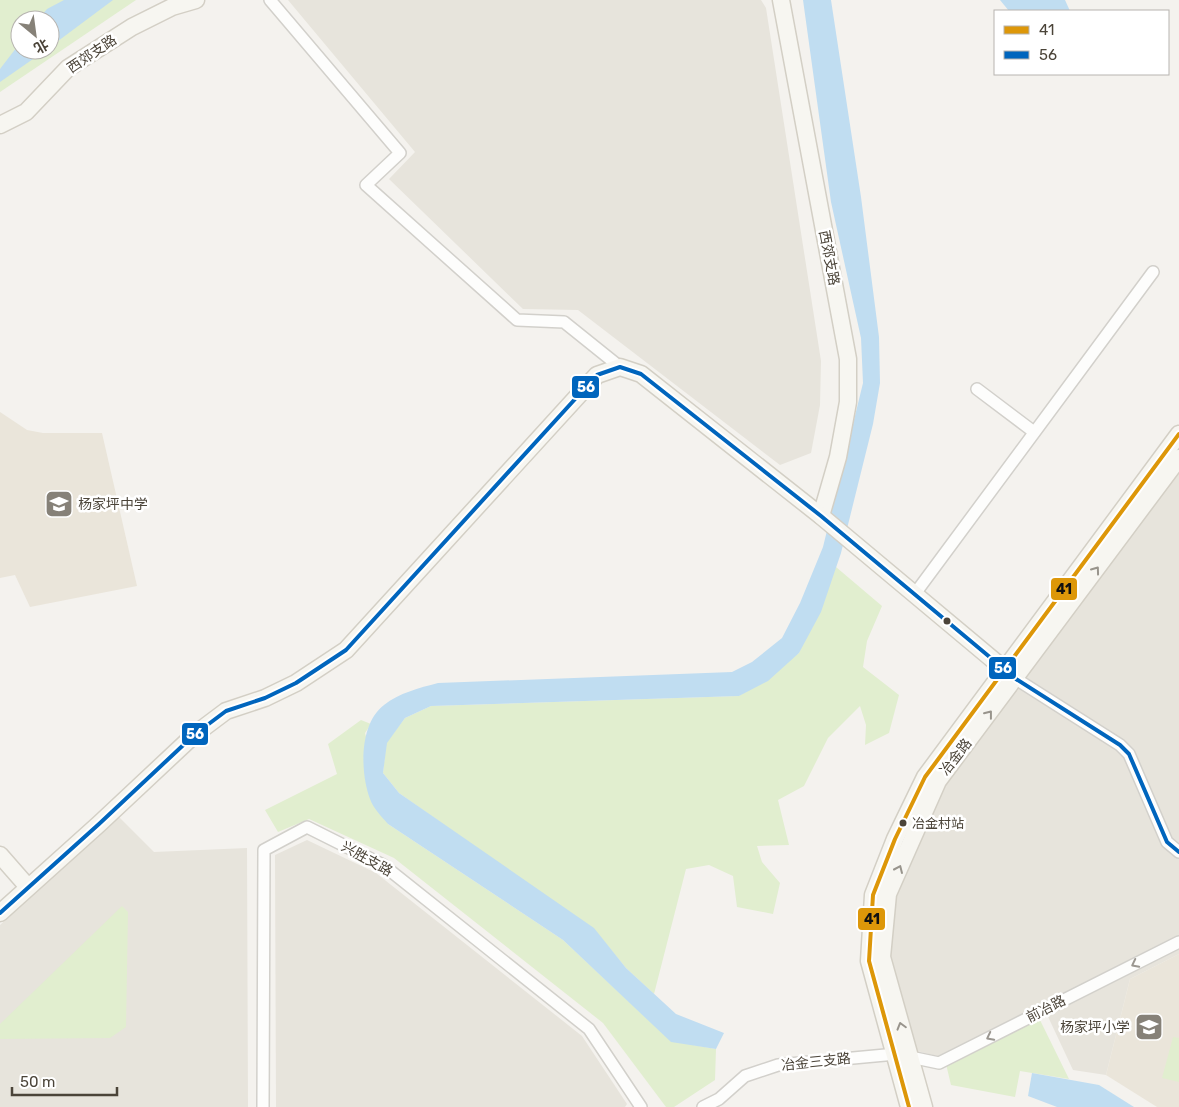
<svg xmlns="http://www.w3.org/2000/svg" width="1179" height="1107" font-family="Rubik,'Noto Sans SC',sans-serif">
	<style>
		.residential { fill: #e7e4dc }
		.education { fill: #eae5da }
		.green { fill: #e1eecf; fill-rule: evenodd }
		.water { fill: #c0ddf1 }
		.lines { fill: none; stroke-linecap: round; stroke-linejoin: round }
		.street-casing { stroke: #d2d0cb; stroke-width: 14 }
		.secondary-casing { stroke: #d3cfc5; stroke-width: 19 }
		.street { stroke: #fdfdfc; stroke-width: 11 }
		.secondary { stroke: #f7f6f1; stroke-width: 16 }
		.bus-1-casing { stroke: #fff; stroke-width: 8 }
		.bus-2-casing { stroke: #fff; stroke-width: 8 }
		.bus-1 { stroke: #dd9709; stroke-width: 4 }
		.bus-2 { stroke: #0065bd; stroke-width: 4 }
		.oneway { stroke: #98948c }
		.oneway2 { stroke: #9b9791 }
		.bus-dot { fill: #4b4439; stroke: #fff; stroke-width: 2 }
		.labels { text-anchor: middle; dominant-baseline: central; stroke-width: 5; stroke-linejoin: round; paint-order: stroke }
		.bus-label { font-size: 13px; fill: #4b4439; stroke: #fff; text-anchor: start }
		.street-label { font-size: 14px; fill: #4b4439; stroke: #fff }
		.poi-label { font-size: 14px; fill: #4b4439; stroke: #fff; text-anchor: start }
		.line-badge { stroke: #fff; stroke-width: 2 }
		.badge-label { font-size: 14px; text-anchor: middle; font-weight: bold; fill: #fff }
		.pale-badge-label { font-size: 14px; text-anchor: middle; font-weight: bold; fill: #111 }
	</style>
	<rect width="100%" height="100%" fill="#f4f2ee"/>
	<g class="residential">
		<polygon points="288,0 761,0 766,8 821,361 820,405 811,453 780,465 578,310 523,309 389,179 415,152"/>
		<polygon points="1179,466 1179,954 1130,979 1106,1075 1073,1070 1043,1006 941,1057 917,1051 889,957 895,899 942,782"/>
		<polygon points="118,816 154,852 247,848 248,1107 0,1107 0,925"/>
		<polygon points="307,840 376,873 582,1036 627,1104 625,1107 276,1107 275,855"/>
	</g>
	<g class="education">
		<polygon points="0,412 27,430 43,433 102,433 137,586 30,607 15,575 0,578"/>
		<polygon points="1179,954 1179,1107 1157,1107 1106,1075 1130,979"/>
	</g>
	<g class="green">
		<path d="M0 0H136L0 92ZM20 20H50V50H20Z"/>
		<polygon points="836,567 882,606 867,641 863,667 899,695 889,733 865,745 866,725 860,706 828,738 804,786 778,800 789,845 757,846 762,862 780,883 773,914 737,907 733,876 709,865 686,869 654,994 626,968 597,933 399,793 383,773 386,743 405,718 431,706 739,696 799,653"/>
		<polygon points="361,720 371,724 365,733 388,824 563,940 671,1041 716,1049 715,1080 674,1107 666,1107 603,1023 394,858 309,819 278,832 265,810 337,774 328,744"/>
		<polygon points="122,906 128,912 126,1027 110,1038 0,1039 0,1024"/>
		<polygon points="1039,1018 1069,1079 1020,1071 1015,1097 951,1085 946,1064"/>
		<polygon points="1173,1037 1179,1038 1179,1082 1162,1078"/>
	</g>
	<g class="water">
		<polygon points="64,0 113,0 50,47 50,20 38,20 47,9"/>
		<path d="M803 0H831L861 197 879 337 880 383 873 424 841 553 821 612 799 653 768 681 739 696 431 706 405 718 387 743 383 773 399 793 594 928 626 968 676 1014 724 1033 716 1049 671 1042 563 940 388 824C382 817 373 808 370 799 360 772 359 724 384 705 399 693 419 688 438 683L732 672 752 662 782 638 800 603 823 547 863 383 861 338 831 202Z"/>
		<polygon points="1000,0 1065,0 1070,11 1009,11"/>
		<polygon points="20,43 20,50 46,50 0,82 0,69"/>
		<polygon points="1032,1073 1099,1085 1134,1107 1057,1107 1028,1096"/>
	</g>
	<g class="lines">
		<defs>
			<g id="street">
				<polyline points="270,0 400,153 366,185 517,320 564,322 620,367"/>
				<polyline points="977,389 1034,432"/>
				<polyline points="914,595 1153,272"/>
				<polyline points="1016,679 1120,745 1129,754 1167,842 1179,852"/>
				<polyline points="263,1107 264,850 307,827 383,865 589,1029 641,1107"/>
				<polyline points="703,1107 719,1099 745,1076 778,1065 896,1054 939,1063 1179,942"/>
			</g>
			<g id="secondary">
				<polyline points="781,0 848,359 848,402 838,457 821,516"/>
				<polyline points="0,125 26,112 68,68 132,27 172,7 196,0"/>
				<polyline points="0,855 28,887"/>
				<polyline points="0,913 99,824 194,735 226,711 265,698 296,683 346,650 597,375 620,367 641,374 821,516 1016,679"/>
				<polyline points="909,1107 869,961 873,895 895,839 925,777 1179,434"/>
				<polyline points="924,1107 882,957 888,894 938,781 1179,458"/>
			</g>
		</defs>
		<use href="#street" class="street-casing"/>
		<use href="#secondary" class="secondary-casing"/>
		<use href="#street" class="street"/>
		<use href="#secondary" class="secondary"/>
		<defs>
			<polyline id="bus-1" points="909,1107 869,961 873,895 895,839 925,777 1179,434"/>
			<polyline id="bus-2" points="0,913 99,824 194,735 226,711 265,698 296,683 346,650 597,375 620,367 641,374 821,516 1016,679 1120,745 1129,754 1167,842 1179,852"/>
		</defs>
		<use href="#bus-1" class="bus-1-casing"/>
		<use href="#bus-2" class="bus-2-casing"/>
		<use href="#bus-1" class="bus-1"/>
		<use href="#bus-2" class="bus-2"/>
	</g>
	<defs><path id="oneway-chevron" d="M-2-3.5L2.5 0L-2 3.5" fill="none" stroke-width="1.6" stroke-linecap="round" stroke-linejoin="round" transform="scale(1.25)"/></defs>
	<g class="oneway">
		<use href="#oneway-chevron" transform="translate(1096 570) rotate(-54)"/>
		<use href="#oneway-chevron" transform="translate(989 714) rotate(-52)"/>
		<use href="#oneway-chevron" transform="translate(899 869) rotate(-66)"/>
		<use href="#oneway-chevron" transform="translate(901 1026) rotate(-106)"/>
	</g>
	<g class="oneway2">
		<use href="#oneway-chevron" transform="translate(1135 964) rotate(153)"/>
		<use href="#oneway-chevron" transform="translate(990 1037) rotate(153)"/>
	</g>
	<defs>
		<symbol id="school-square" viewBox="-11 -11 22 22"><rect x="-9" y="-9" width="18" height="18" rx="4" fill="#868178" stroke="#fff"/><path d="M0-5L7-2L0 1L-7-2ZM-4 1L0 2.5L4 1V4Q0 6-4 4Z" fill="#fff"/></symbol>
	</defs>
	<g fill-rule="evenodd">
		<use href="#school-square" x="43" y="488" width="32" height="32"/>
		<use href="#school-square" x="1133" y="1011" width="32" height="32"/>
	</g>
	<g class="bus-dot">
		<circle cx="947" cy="621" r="4.5"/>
		<circle cx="903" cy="823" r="4.5"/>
	</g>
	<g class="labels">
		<g class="bus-label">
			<text x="912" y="823">冶金村站</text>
		</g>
		<g class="street-label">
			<text transform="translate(92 54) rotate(-34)">西郊支路</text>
			<text transform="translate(829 258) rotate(79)">西郊支路</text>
			<text transform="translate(956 757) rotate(-52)">冶金路</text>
			<text transform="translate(367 859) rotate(29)">兴胜支路</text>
			<text transform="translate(1046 1009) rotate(-27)">前冶路</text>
			<text transform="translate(816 1062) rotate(-6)">冶金三支路</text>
		</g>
		<g class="poi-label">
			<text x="78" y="504">杨家坪中学</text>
			<text x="1130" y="1027" text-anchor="end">杨家坪小学</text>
		</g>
	</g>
	<g class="line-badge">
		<rect x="571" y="375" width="29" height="24" rx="5" fill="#0065bd"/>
		<rect x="1050" y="577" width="28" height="24" rx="5" fill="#dd9709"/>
		<rect x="988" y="656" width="29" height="24" rx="5" fill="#0065bd"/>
		<rect x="181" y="722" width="28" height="24" rx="5" fill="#0065bd"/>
		<rect x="857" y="907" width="29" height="24" rx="5" fill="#dd9709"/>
	</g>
	<g class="badge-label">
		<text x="586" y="392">56</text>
		<text x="1003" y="673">56</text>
		<text x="195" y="739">56</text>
	</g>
	<g class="pale-badge-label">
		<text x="1064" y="594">41</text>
		<text x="872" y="924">41</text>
	</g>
	<rect x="994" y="10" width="175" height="65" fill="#ffffff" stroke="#b7b4b0"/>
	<rect x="1004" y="26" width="25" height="8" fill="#dd9709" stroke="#b7b4b0"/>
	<text x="1039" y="35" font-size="15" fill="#4b4439">41</text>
	<rect x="1004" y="51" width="25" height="8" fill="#0065bd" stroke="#b7b4b0"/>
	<text x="1039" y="60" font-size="15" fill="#4b4439">56</text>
	<g transform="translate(35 35) rotate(151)"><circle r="24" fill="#ffffff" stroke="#b7b4b0"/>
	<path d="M0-4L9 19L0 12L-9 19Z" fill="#868178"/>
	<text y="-8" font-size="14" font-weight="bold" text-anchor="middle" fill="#4b4439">北</text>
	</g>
	<path d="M12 1087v8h105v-8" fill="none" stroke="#4b4439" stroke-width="2.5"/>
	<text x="20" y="1087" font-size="15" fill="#4b4439" stroke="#ffffff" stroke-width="4" paint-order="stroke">50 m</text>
</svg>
